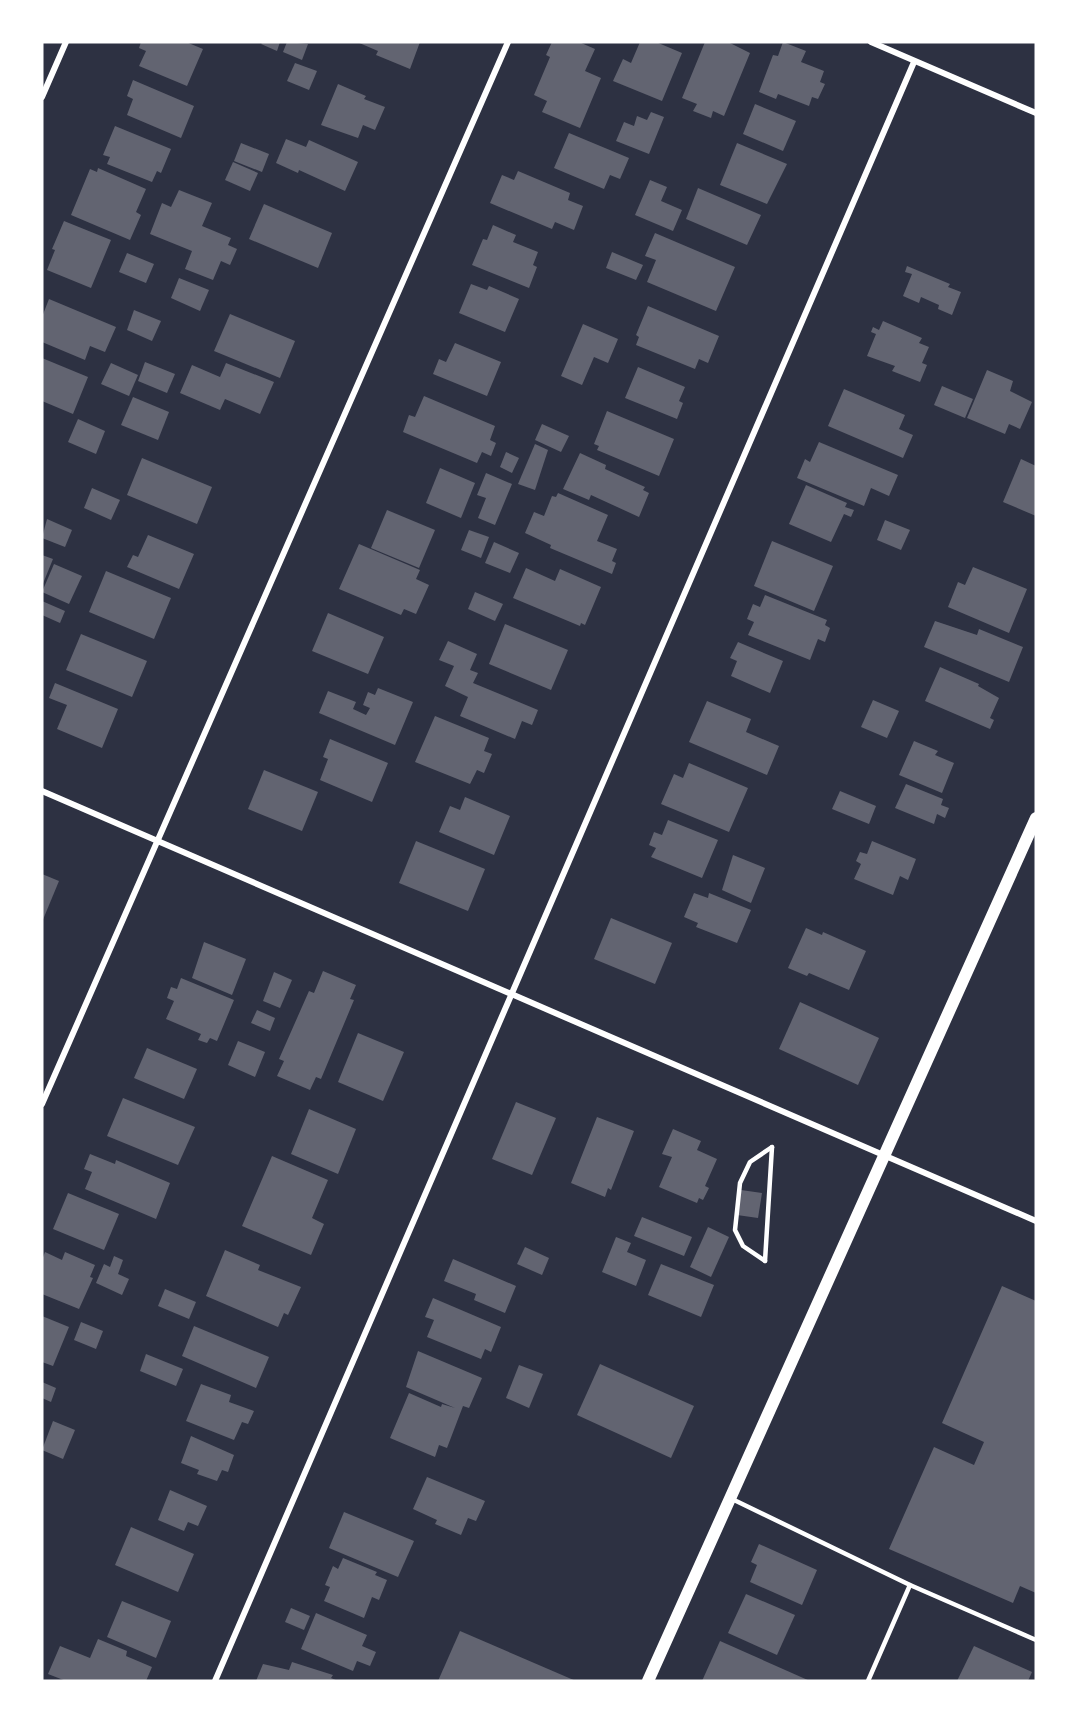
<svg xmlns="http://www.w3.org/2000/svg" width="1078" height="1723" font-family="Cabin,sans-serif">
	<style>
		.building { fill: #626471 }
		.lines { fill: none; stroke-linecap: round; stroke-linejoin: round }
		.service { stroke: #fff; stroke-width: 4.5 }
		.minor { stroke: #fff; stroke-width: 6 }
		.secondary { stroke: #fff; stroke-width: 12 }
	</style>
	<rect width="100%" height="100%" fill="#2d3142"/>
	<g class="building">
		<polygon points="141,42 186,42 203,49 187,86 139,66 146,51 139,48"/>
		<polygon points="263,42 280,42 277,51 261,44"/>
		<polygon points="287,42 308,44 302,60 283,52"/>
		<polygon points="357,42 420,42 410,69 376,55 378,51"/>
		<polygon points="552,42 579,42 595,49 585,71 601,78 580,128 542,112 547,101 534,95 550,57 546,55"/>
		<polygon points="640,42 656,42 682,53 662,101 613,81 623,59 631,63"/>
		<polygon points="705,42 728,42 750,53 724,116 713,111 711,118 693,111 697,104 682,98"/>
		<polygon points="783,42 806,51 801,62 824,71 820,82 825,84 818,99 812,97 809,106 778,94 776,99 759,92 773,55 778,56"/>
		<polygon points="295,63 317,71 309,90 287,81"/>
		<polygon points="133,80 194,106 181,138 127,115 133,99 127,96"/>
		<polygon points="338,84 366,96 364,99 385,107 375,130 363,125 358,138 321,125"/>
		<polygon points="755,104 796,121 783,151 743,134"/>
		<polygon points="651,112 664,117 649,154 616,141 624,122 634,126 637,116 647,120"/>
		<polygon points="115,126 171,149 161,173 157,171 152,182 107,164 110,157 103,155"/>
		<polygon points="569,133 629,158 620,179 610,175 604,189 554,168"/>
		<polygon points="286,139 306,147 309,140 358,162 345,191 299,170 298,173 276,163"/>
		<polygon points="241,143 269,154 262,172 234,161"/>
		<polygon points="737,143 787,164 767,204 720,185"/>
		<polygon points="233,162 258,173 250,191 225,180"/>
		<polygon points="98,168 146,189 136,212 141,215 130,240 71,215 90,169 97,172"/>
		<polygon points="518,171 570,193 568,200 583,206 574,230 555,222 552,229 490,203 502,175 514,180"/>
		<polygon points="650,180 667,187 661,201 682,210 673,231 635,215"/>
		<polygon points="698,188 761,215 747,245 686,219"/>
		<polygon points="179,190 212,203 202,226 231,238 228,245 237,249 230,265 221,261 213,280 185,269 192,251 150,234 162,203 171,207"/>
		<polygon points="264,204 332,233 318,268 249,239"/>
		<polygon points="64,221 111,240 91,288 47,270 55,250 52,249"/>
		<polygon points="493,225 516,235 513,242 538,252 533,265 537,267 529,288 472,265 483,239 487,240"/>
		<polygon points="655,233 735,267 716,311 647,282 656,260 645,256"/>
		<polygon points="612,252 643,265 636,280 606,268"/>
		<polygon points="127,253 154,264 146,283 119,272"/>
		<polygon points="907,266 950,284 948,287 961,292 952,315 938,309 939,305 921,297 919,303 903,296 912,274 905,272"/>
		<polygon points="179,278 209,290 200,311 171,298"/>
		<polygon points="471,284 487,290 489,286 519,299 505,332 459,313"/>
		<polygon points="49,299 116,327 105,352 90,346 85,360 42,342 42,317"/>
		<polygon points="648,306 719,336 708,363 699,359 695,369 636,345 639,337 636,335"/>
		<polygon points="134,310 161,321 152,341 127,330"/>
		<polygon points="230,314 295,341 280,378 214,351"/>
		<polygon points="883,321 922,338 919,343 929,347 922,363 927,365 920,382 892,371 895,366 867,356 876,334 871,332 873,327 879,330"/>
		<polygon points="583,324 618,339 608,363 594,357 582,385 561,376"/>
		<polygon points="455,343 501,362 487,396 433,374 439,359 446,362"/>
		<polygon points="42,358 88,377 73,414 42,401"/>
		<polygon points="145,362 175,374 167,393 138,381"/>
		<polygon points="111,363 138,375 129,396 101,384"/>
		<polygon points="226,363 274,382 260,414 225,399 220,410 180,393 192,365 220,377"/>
		<polygon points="638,367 685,387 679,401 683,403 677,419 625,398"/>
		<polygon points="987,370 1013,381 1010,391 1032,402 1020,429 1009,424 1005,434 967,418"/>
		<polygon points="942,386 973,399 965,418 934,405"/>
		<polygon points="844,389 905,415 899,429 913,435 903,458 828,426"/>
		<polygon points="424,396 495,426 490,440 496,443 491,456 482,452 477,463 403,432 409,415 415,417"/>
		<polygon points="133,397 169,412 158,440 121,425"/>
		<polygon points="607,411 674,439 659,476 597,450 599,446 594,444"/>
		<polygon points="78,419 105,431 96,454 68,442"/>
		<polygon points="542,424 569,436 561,452 535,440"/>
		<polygon points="819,442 898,475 889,496 871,488 864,506 797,478 805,459 810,462"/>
		<polygon points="535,444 548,450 535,490 518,484"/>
		<polygon points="506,452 519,458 512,473 500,467"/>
		<polygon points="580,453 606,465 605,469 645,487 643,490 649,493 639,517 591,495 589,500 563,489"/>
		<polygon points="142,458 212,487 197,524 127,495"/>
		<polygon points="1021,459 1036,466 1036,516 1003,502"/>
		<polygon points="440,468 475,483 461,518 426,503"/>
		<polygon points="486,473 512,484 495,525 478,518 486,498 477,495"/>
		<polygon points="806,485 847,503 845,507 854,510 851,517 844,514 831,542 789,524"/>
		<polygon points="92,488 120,500 111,520 84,508"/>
		<polygon points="558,493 608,515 597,541 617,549 612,561 616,563 612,574 550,548 551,545 525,533 534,512 544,516 552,496 556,497"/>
		<polygon points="387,510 435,530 419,568 371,548"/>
		<polygon points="47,519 72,530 65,547 42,538"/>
		<polygon points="885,520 910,530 901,550 877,540"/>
		<polygon points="469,530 489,537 481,558 461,550"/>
		<polygon points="148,535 194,554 179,589 127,567 133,555 138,557"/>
		<polygon points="772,541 833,566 814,611 754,586"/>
		<polygon points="494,542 519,553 510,573 485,563"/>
		<polygon points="359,544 420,570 416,579 429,585 416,614 404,609 401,615 339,589"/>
		<polygon points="42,555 53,559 42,586"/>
		<polygon points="54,564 82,576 69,604 42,592"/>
		<polygon points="973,567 1027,589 1009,633 948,607 958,582 965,585"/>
		<polygon points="526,568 555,581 560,569 601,587 585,625 581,623 580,626 513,598"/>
		<polygon points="106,571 171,598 154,639 89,612"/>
		<polygon points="475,592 503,604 495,621 468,609"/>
		<polygon points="765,595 827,620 825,625 830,628 825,642 818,639 810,660 748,635 754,622 747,619 753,604 760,607"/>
		<polygon points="42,601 65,611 60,623 42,615"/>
		<polygon points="328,613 384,637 368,674 312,651"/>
		<polygon points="935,621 977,635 979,629 1023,647 1009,682 924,647"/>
		<polygon points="505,624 568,650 551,690 489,664"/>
		<polygon points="81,634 147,661 132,697 66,670"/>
		<polygon points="448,641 477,654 470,670 478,673 473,683 538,710 532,725 522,721 515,739 460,716 468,697 445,686 454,666 439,660"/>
		<polygon points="738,642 783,661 770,693 731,676 737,661 730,658"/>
		<polygon points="940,667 979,684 978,686 999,698 990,718 994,720 990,729 925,701"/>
		<polygon points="55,683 118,709 102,748 57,729 67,705 49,698"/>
		<polygon points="378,688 413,702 395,745 319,713 328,691 356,702 353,709 366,715 370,708 363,705 368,692 375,695"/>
		<polygon points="873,700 899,711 887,738 861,727"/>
		<polygon points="707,701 751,719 746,732 779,746 767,775 689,742"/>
		<polygon points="435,716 489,738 484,751 492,754 484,773 477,770 470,784 415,762"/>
		<polygon points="330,739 388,763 372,802 320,780 328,759 323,757"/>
		<polygon points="914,741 938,751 935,755 954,763 942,793 899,775"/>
		<polygon points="689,763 748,788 729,832 661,804 674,774 683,778"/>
		<polygon points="264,770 318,792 302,831 248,809"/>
		<polygon points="906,784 943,799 941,805 949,808 945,818 937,814 934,824 895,808"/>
		<polygon points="840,791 876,806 869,824 832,809"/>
		<polygon points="465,797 510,816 494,855 439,832 450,806 460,810"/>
		<polygon points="668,820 718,840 702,878 651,857 656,848 649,845 654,832 662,835"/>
		<polygon points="416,841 485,869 468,911 399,883"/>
		<polygon points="872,841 916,859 908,880 900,876 893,895 854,879 861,864 856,861 860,852 867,854"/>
		<polygon points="733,855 765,868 751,903 722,890"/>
		<polygon points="42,874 59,881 42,922"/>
		<polygon points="694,893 708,898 709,893 751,910 737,943 696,927 698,923 684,917"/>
		<polygon points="611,918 672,943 655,984 594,959"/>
		<polygon points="806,928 822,935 823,932 866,951 849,990 809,973 807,976 788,968"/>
		<polygon points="204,942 246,959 232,995 192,978"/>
		<polygon points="323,971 356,985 350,999 354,1000 321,1079 316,1077 310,1090 277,1076 284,1061 279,1059 309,991 314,993"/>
		<polygon points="274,972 292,980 280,1008 263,1001"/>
		<polygon points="181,978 234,1000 217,1041 210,1038 207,1043 198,1040 201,1034 166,1019 174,1001 167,998 171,987 177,989"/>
		<polygon points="800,1002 879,1038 858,1085 779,1049"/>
		<polygon points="257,1010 275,1018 270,1031 251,1023"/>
		<polygon points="358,1033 404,1052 383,1101 338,1082"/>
		<polygon points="238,1041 265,1052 255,1077 228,1065"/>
		<polygon points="147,1048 197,1069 184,1099 134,1078"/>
		<polygon points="123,1098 195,1127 178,1165 107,1136"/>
		<polygon points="516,1102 556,1118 532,1175 492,1159"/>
		<polygon points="309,1109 356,1129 338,1174 291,1154"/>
		<polygon points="597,1117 634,1131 611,1190 608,1188 605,1197 571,1183"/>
		<polygon points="673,1129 701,1141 697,1150 717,1159 705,1186 709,1188 703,1200 699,1198 697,1203 659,1187 672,1157 662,1154"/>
		<polygon points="90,1154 115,1164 116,1160 170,1183 156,1219 85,1189 92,1172 84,1169"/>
		<polygon points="272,1156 328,1180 312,1218 324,1224 311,1255 242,1226"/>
		<polygon points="741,1190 762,1193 758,1218 737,1215"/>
		<polygon points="68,1193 119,1214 104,1250 53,1229"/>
		<polygon points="642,1217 692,1237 684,1256 634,1236"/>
		<polygon points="708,1227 729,1237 711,1277 690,1267"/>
		<polygon points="616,1237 631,1243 627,1252 646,1260 636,1286 602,1272"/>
		<polygon points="525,1247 549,1258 542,1275 517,1264"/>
		<polygon points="225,1250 260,1265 258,1270 301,1287 288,1315 284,1313 278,1327 206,1296"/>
		<polygon points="45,1252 62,1260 65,1252 95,1265 90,1277 93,1278 79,1309 42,1294 42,1260"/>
		<polygon points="114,1256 123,1260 118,1274 129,1279 122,1295 96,1283 104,1264 110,1267"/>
		<polygon points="453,1259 516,1286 505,1313 474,1300 476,1294 444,1281"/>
		<polygon points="661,1264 714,1285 701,1317 648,1295"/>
		<polygon points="1002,1286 1036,1301 1036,1593 1020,1586 1013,1603 889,1549 934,1447 974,1465 984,1442 942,1423"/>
		<polygon points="165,1289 196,1302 189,1319 158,1306"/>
		<polygon points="433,1298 501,1327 491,1352 485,1349 481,1359 427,1337 434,1320 425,1317"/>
		<polygon points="42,1316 69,1327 53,1366 42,1362"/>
		<polygon points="81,1322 103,1331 96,1349 74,1340"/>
		<polygon points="194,1326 269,1357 256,1388 182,1356"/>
		<polygon points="418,1351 482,1378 469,1408 463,1406 447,1448 439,1445 435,1457 390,1438 409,1393 441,1407 442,1404 455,1408 406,1387"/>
		<polygon points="146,1354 183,1369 176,1386 140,1371"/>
		<polygon points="600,1364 694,1406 671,1458 577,1415"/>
		<polygon points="519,1365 543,1374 529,1408 506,1398"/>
		<polygon points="42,1382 56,1388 51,1402 42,1398"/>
		<polygon points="201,1384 231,1395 229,1402 254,1411 248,1424 242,1422 234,1440 186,1421"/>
		<polygon points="53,1421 75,1430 63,1459 42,1450"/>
		<polygon points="191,1436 234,1455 228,1472 222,1470 217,1481 197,1474 199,1470 181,1463"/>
		<polygon points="427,1477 485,1501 476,1521 468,1518 461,1535 435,1524 437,1520 413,1509"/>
		<polygon points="170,1490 207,1506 198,1526 188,1522 184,1531 158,1520"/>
		<polygon points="344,1512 414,1541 398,1577 329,1548"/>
		<polygon points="131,1527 194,1554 178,1592 115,1565"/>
		<polygon points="759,1544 817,1570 802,1605 750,1582 757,1565 751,1562"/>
		<polygon points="343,1558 377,1572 375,1575 387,1580 379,1600 372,1597 364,1618 324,1601 330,1587 325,1585 333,1566 338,1569"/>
		<polygon points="746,1594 795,1615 777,1655 728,1633"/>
		<polygon points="122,1601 171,1621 156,1658 107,1637"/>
		<polygon points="291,1608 310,1616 304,1630 285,1622"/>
		<polygon points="316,1613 367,1635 362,1646 376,1652 370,1666 357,1661 353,1671 301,1649"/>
		<polygon points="460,1631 576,1681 438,1681"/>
		<polygon points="98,1639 127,1651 126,1656 152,1667 146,1681 66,1681 48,1674 60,1646 90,1658"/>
		<polygon points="720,1641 810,1681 702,1681"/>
		<polygon points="974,1646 1032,1672 1028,1681 957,1681"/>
		<polygon points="292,1662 333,1675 331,1678 338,1681 256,1681 263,1664 289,1670"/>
	</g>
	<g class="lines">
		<g class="service">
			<polyline points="765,1261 743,1246 735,1230 740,1183 750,1162 772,1147"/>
			<polyline points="765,1261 772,1147"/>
			<polyline points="732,1499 910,1585 1036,1640"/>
			<polyline points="868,1681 910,1585"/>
		</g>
		<g class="minor">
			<polyline points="871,42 1036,113"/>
			<polyline points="42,97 66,42"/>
			<polyline points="42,791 1036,1221"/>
			<polyline points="42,1104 508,42"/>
			<polyline points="215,1681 914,62"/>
		</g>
		<polyline class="secondary" points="648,1681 1036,818"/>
	</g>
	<rect width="1078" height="1723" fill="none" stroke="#ffffff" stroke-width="87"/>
</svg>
